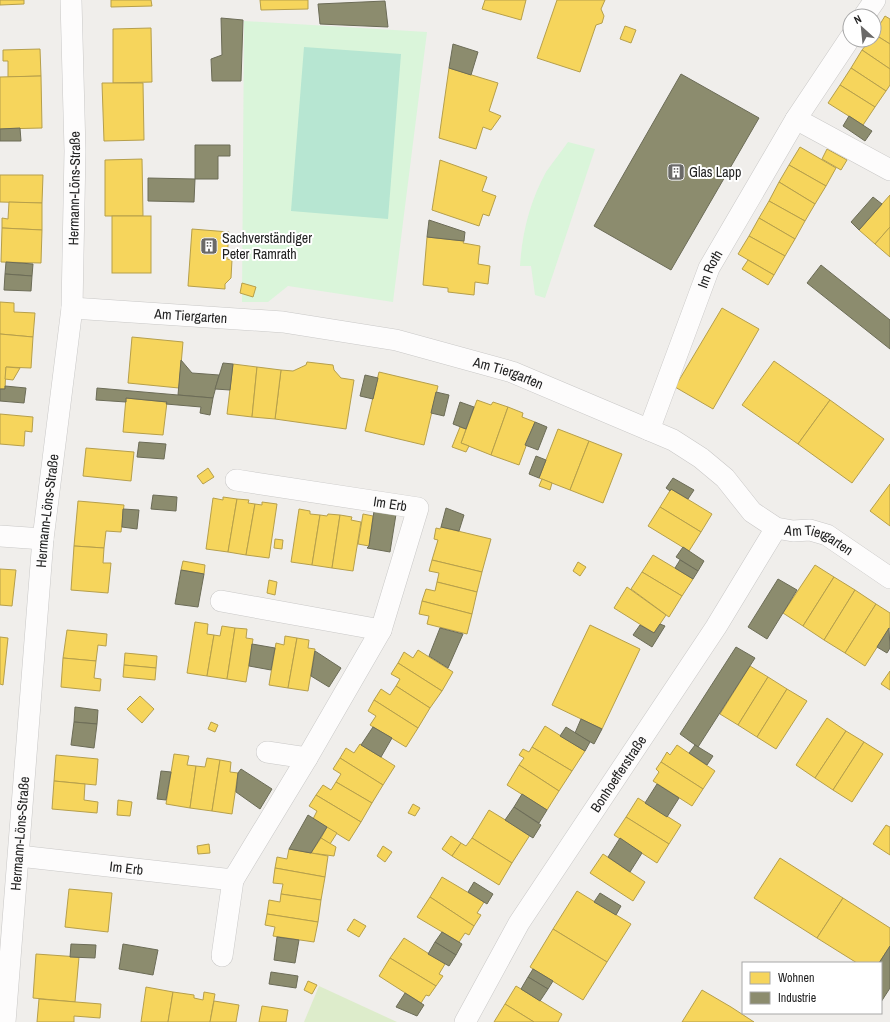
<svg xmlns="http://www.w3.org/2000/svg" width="890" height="1022" font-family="'Archivo Narrow',sans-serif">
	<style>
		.grass { fill: #ddeccb }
		.park { fill: #daf5da }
		.pitch { fill: #b7e6d2 }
		.homes { fill: #f6d55c; stroke: #b69f4b }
		.industry { fill: #8c8c6e; stroke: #6c6c57 }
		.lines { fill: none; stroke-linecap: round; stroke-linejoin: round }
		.street-casing { stroke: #c9c8c7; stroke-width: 22 }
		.street { stroke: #fdfcfc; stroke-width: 21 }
		.labels { text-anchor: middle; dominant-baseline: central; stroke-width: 4; stroke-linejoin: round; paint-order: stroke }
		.poi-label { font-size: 14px; fill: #222; stroke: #fff; text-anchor: start }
		.street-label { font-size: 14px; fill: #222; stroke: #fff }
	</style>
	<rect width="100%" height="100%" fill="#f0eeeb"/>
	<polygon class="grass" points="319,986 397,1022 304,1022"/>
	<g class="park">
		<polygon points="244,21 427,32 393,302 288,286 268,302 242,302"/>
		<path d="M568 142 595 149 545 298 535 295 531 266H520C522 233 530 201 546 172 553 162 561 152 568 142Z"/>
	</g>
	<polygon class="pitch" points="304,47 401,54 388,219 291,211"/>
	<g class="homes">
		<polygon points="0,0 24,0 24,4 0,5"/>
		<polygon points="111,0 151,0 152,6 111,7"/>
		<polygon points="260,0 308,0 308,9 261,10"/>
		<polygon points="485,0 526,0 521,20 482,9"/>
		<polygon points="557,0 605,0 601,9 604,16 602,23 596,25 580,72 537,58"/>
		<polygon points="885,16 890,19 890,44 874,34"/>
		<polygon points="625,26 636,30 631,43 620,39"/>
		<polygon points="151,28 152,82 113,83 113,29"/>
		<polygon points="874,34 890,44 890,69 862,50 870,40 874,40"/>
		<polygon points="40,49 41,76 8,77 8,61 3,61 3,50"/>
		<polygon points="862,50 890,69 890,85 886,91 851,68"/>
		<polygon points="449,68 498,83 489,111 501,116 491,130 483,127 476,149 439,138"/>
		<polygon points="851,68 886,91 875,107 840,85"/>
		<polygon points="41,76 42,128 0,129 0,77"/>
		<polygon points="102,83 143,83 144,140 104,141"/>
		<polygon points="840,85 875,107 863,125 828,103"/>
		<polygon points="800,147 836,168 826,186 789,165"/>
		<polygon points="827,149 847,160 841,170 822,159"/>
		<polygon points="142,159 143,216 105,216 105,160"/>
		<polygon points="440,160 487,177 482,191 496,196 489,216 483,214 479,226 432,210"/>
		<polygon points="789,165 826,186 815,204 779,182"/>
		<polygon points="0,175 43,175 42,203 0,202"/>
		<polygon points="779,182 815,204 805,221 769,201"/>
		<polygon points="890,195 890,227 875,244 859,230"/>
		<polygon points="769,201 805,221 795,239 759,218"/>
		<polygon points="9,202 42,203 42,230 2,228 2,218 8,219"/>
		<rect x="112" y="216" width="39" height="57"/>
		<polygon points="759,218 795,239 785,256 749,236"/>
		<polygon points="890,227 890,257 875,244"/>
		<polygon points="2,228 42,230 41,263 1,262"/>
		<polygon points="192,229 229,232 227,259 232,260 231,278 225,284 225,289 188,286"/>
		<polygon points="749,236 785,256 774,275 738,254"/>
		<polygon points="427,237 464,241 463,243 480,246 478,264 490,266 488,284 475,282 474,295 448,292 448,288 423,285"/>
		<polygon points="748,260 774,275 768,285 742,269"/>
		<polygon points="242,283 256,287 253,297 240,293"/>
		<polygon points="0,302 14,303 14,312 35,313 33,337 0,334"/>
		<polygon points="722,308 759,329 713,409 675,387"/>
		<polygon points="0,334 33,337 31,368 6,367 5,389 0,389"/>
		<polygon points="132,337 183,342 179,388 128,383"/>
		<polygon points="774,361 830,400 798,444 742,405"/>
		<polygon points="307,362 333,365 334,370 341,378 354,380 346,429 275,419 281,370 293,371 306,365"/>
		<polygon points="233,364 257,367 252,417 227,414"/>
		<polygon points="6,367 20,368 13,380 5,379"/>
		<polygon points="257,367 281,370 275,419 252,417"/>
		<polygon points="379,372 438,386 424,445 365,431"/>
		<polygon points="126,398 167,402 163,435 123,432"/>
		<polygon points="477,400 491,405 493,402 508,407 491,455 461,443"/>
		<polygon points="830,400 884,439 852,483 798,444"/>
		<polygon points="508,407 523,413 522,417 535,422 519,465 491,455"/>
		<polygon points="0,414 33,417 32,432 25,431 24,446 0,444"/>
		<polygon points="460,427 466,429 461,443 469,446 466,452 452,447"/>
		<polygon points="558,429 589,441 570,490 539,478"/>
		<polygon points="589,441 622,454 603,503 570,490"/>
		<polygon points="86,448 134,452 131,481 83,476"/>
		<polygon points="208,468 214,477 203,484 197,476"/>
		<polygon points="542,479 552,483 550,490 539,486"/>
		<polygon points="890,484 890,526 870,511"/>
		<polygon points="671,489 712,514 701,532 660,507"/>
		<polygon points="223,497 237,499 228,552 206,549 213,498 223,500"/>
		<polygon points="237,499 249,500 248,503 255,504 246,555 228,552"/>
		<polygon points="78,501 124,505 121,532 106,531 104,548 74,546"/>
		<polygon points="262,502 277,504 269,558 246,555 255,504 262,505"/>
		<polygon points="660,507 701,532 689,551 648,526"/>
		<polygon points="299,509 310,511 310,514 320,515 312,565 291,562"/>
		<polygon points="328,514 340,515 332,568 312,565 320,515 327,516"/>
		<polygon points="363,514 373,516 369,546 358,544"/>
		<polygon points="340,515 352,517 351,520 361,522 353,571 332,568"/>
		<polygon points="441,527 491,539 482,572 432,560 438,540 434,539 436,528 440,529"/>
		<polygon points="275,539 283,540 282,549 274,548"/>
		<polygon points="74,546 104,548 103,563 111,563 108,593 71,590"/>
		<polygon points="653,555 693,579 682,596 642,572"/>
		<polygon points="432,560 482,572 477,592 437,582 439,573 429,571"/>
		<polygon points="183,561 205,565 204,574 181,570"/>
		<polygon points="578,562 586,567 580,576 573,571"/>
		<polygon points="815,565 834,577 803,626 783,613"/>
		<polygon points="0,569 16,570 12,606 0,605"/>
		<polygon points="642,572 682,596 669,617 631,589"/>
		<polygon points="834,577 855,590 824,640 803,626"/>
		<polygon points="269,580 277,582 275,595 267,593"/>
		<polygon points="437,582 477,592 472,614 422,601 426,589 435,591"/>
		<polygon points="627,587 666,615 654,633 614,608"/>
		<polygon points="855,590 876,604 845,653 824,640"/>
		<polygon points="422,601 472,614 467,634 427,624 429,616 419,614"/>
		<polygon points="876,604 890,613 890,627 865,666 845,653"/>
		<polygon points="195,622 208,624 207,634 214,635 207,676 187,673"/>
		<polygon points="590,625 640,649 602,729 552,705"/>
		<polygon points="222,626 235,628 227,679 207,676 214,635 220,636"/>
		<polygon points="235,628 247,629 246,638 253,639 246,682 227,679"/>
		<polygon points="67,630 107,634 106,646 98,645 96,661 63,658"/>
		<polygon points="285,636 297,638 288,688 269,685 276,643 284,645"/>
		<polygon points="0,637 8,638 3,685 0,684"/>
		<polygon points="297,638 309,640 308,648 315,649 308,691 288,688"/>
		<polygon points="418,650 453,672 442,691 398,663 404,652 413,658"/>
		<polygon points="125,653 157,656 156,668 124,665"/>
		<polygon points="63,658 96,661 94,678 101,679 100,691 61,687"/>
		<polygon points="398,663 442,691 430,708 396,686 400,679 391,674"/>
		<polygon points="124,665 156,668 155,680 123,677"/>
		<polygon points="750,666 768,677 738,725 720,714"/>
		<polygon points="890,671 890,690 881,684"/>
		<polygon points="768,677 787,689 757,737 738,725"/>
		<polygon points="396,686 430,708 418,728 374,700 381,689 390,695"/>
		<polygon points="787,689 807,701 776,749 757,737"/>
		<polygon points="140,696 154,709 142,723 127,709"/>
		<polygon points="374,700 418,728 406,747 370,725 376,716 368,711"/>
		<polygon points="827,718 846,731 815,778 796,765"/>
		<polygon points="211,722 218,725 215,732 208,729"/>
		<polygon points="545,726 585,751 572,771 532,747"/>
		<polygon points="846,731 864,742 833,790 815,778"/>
		<polygon points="864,742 883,754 852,802 833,790"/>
		<polygon points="360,744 395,766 383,785 340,758 346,748 354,753"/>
		<polygon points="677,745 715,771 703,789 661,762 667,752 670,755"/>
		<polygon points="532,747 572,771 559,791 519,765 524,758 519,755 523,749 529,752"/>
		<polygon points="174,754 189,756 187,765 196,766 190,808 166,804"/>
		<polygon points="56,755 98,759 96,785 54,781"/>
		<polygon points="207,758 220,760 212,811 190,808 196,766 205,767"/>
		<polygon points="340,758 383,785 372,803 336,782 341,774 333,769"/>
		<polygon points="220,760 231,762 230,772 238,773 232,814 212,811"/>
		<polygon points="661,762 703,789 692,806 653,781 659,772 656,769"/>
		<polygon points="519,765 559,791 547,810 507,785"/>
		<polygon points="54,781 85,784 84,800 98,802 97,813 52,809"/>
		<polygon points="336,782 372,803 361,822 316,795 323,785 331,790"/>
		<polygon points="316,795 361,822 349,841 313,819 317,811 309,806"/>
		<polygon points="638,798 681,825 669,844 626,817"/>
		<polygon points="118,800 132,802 130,816 117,815"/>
		<polygon points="413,804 420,808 415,816 408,813"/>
		<polygon points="489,810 530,835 512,863 472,838"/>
		<polygon points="626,817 669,844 657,863 614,835"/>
		<polygon points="886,825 890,827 890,855 873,844"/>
		<polygon points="327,827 337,833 330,844 321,838"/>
		<polygon points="451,836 461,843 452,856 442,849"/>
		<polygon points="321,838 336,847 334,856 311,853"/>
		<polygon points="472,838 512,863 499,885 452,856 461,843 466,846"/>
		<polygon points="209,844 210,853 198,854 197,846"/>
		<polygon points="383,846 392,852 385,862 377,856"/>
		<polygon points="289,849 328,856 325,877 275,868 277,857 287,859"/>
		<polygon points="603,854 645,882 633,901 590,873"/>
		<polygon points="780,858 843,898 817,938 754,898"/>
		<polygon points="275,868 325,877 321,900 281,894 283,884 273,883"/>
		<polygon points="442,877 484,902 477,913 481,915 474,926 430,897"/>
		<polygon points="69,889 112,893 108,932 65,927"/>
		<polygon points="577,891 631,924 607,962 553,929"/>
		<polygon points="281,894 321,900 318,922 267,914 269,900 280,902"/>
		<polygon points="430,897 474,926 469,935 465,933 459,942 417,917"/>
		<polygon points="843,898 890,928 890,946 879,963 857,963 817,938"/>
		<polygon points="267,914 318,922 314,942 273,936 275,927 265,925"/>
		<polygon points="354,919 366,926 359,937 347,930"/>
		<polygon points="553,929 607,962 583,1000 530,967"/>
		<polygon points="404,938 445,964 439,974 443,976 436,986 390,958"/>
		<polygon points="36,954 79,957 75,1002 33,998"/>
		<polygon points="390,958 436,986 429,996 426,995 421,1003 379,976"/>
		<polygon points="308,981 317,985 312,994 304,990"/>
		<polygon points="516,986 562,1014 558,1022 534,1022 505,1004"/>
		<polygon points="146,987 173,992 168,1022 141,1022"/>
		<polygon points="702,990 731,1007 754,1022 682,1022"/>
		<polygon points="173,992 194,995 194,998 203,1000 204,992 215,994 210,1022 168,1022"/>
		<polygon points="39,999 101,1004 100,1018 74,1016 74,1022 37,1022"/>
		<polygon points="214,1001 239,1005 236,1022 210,1022"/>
		<polygon points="505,1004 534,1022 494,1022"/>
		<polygon points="262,1006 288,1010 286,1022 259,1022"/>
	</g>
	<g class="industry">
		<polygon points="385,1 388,27 320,24 318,4"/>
		<polygon points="221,18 243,20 241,81 212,81 211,59 222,55"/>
		<polygon points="453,44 478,52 471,75 449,68"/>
		<polygon points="681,74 759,118 671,270 594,226"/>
		<polygon points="849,116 872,131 865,141 843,126"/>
		<polygon points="20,128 21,141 0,141 0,129"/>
		<polygon points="195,145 230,145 230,156 218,156 218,179 195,179"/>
		<polygon points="148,178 195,179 194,202 148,201"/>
		<polygon points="873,197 882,204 859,230 851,222"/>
		<polygon points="429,220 465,232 464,241 427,237"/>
		<polygon points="6,262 33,264 32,276 5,274"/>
		<polygon points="821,265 890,320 890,349 807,283"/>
		<polygon points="5,274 32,276 31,291 4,290"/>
		<polygon points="181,360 192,373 219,375 213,398 178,395"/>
		<polygon points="223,363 233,364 230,390 215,389"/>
		<polygon points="365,375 378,378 373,399 360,396"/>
		<polygon points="5,386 26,388 24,403 0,401 0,389 5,389"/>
		<polygon points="97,388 178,395 213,398 210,415 200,413 201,407 166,404 167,402 126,398 126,402 96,400"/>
		<polygon points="436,392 449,395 444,416 431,413"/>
		<polygon points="460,402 474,407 466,429 453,424"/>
		<polygon points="535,422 547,427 538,450 525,445"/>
		<polygon points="139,442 166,444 164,459 137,457"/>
		<polygon points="536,456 546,460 539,478 529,474"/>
		<polygon points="673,478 694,490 688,499 671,489 670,491 666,488"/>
		<polygon points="153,495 177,497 176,511 151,509"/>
		<polygon points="375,504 397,508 390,552 367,548 369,546"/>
		<polygon points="446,508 464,515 459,531 441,527"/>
		<polygon points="123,509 139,510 137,529 122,527"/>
		<polygon points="683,547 704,561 698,571 676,557"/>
		<polygon points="680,560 698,571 693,579 675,568"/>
		<polygon points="181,570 204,574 198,607 175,604"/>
		<polygon points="778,579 797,590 767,639 748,627"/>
		<polygon points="660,624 665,626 652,647 633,635 640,625 654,633"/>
		<polygon points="440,628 463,634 448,668 429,656"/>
		<polygon points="889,628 890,648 887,653 877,647"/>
		<polygon points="252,644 275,648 271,670 249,666"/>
		<polygon points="736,647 755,658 698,747 680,734"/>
		<polygon points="315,651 341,668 329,687 311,676"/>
		<polygon points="75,707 98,710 97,724 74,722"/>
		<polygon points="581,719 602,729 594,744 575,733"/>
		<polygon points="74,722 97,724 94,748 71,745"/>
		<polygon points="373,727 392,738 381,757 361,745"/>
		<polygon points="566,727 590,742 585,751 560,736"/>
		<polygon points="695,745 713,756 707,765 689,753"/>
		<polygon points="241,769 272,789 260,809 236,792 238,773"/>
		<polygon points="161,771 171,772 166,800 157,799"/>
		<polygon points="657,784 679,798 667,817 645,803"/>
		<polygon points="522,794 547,810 539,823 514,807"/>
		<polygon points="514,807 541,825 533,838 505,820"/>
		<polygon points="308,815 327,827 311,853 289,849"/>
		<polygon points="620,838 642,853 630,872 608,857"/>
		<polygon points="474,882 493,894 487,904 468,892"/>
		<polygon points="600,893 621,906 616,915 594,902"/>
		<polygon points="442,932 462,944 456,955 435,942"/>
		<polygon points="277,937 299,940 295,963 274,960"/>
		<polygon points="435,942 456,955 449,966 428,954"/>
		<polygon points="71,944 96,945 95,958 70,957"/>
		<polygon points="123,944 158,950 153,975 119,969"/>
		<polygon points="890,946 890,988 881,1002 881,963 879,963"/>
		<polygon points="533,969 553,981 548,989 528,977"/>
		<polygon points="271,972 298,976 296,988 269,984"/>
		<polygon points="528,977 548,989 540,1001 521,989"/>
		<polygon points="405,993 424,1005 417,1016 396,1007"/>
	</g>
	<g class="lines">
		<defs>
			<g id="street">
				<polyline points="864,16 875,0"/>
				<polyline points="796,119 890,170"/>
				<path id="s1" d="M72 308 283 322 396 340 512 372 673 440 701 458 725 478 752 512 776 528 793 531 810 530 827 535 890 578"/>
				<path id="s2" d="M649 430 709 268 796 119 850 38"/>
				<path id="s3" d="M236 480 418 508 381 630"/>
				<polyline points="0,536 43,539"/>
				<polyline points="267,752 307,758"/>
				<path id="s4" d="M19 856 233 880 307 758 381 630 221 601"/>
				<polyline points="222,956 233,880"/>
				<path id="s5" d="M5 1022 43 539 72 308 75 151 71 0"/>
				<path id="s6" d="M465 1022 519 923 716 627 776 528"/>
			</g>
		</defs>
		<use href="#street" class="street-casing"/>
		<use href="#street" class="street"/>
	</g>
	<defs>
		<symbol id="building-square" viewBox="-11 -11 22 22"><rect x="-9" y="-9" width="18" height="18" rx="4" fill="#6a6968" stroke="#fff"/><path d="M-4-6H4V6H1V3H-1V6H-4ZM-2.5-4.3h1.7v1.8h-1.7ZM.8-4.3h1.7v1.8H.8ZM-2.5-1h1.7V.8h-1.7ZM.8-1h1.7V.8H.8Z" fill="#fff"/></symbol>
	</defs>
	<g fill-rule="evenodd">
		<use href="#building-square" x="666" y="162" width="20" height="20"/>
		<use href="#building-square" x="199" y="236" width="20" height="20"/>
	</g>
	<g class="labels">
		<g class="poi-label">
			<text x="689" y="172">Glas Lapp</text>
			<text x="222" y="238">Sachverständiger<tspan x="222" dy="16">Peter Ramrath</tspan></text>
		</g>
		<g class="street-label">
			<text stroke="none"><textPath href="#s5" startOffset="837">Hermann-Löns-Straße</textPath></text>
			<text stroke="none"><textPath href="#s2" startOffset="172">Im Roth</textPath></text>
			<text stroke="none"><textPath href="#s1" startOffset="119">Am Tiergarten</textPath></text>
			<text stroke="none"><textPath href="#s1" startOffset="443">Am Tiergarten</textPath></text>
			<text stroke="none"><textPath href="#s3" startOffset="156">Im Erb</textPath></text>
			<text stroke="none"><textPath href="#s5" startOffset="513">Hermann-Löns-Straße</textPath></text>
			<text stroke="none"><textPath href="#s1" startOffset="803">Am Tiergarten</textPath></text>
			<text stroke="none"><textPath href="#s6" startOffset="292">Bonhoefferstraße</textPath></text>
			<text stroke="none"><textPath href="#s5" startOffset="189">Hermann-Löns-Straße</textPath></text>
			<text stroke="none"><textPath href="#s4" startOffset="108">Im Erb</textPath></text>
		</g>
	</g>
	<rect x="742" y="962" width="140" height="52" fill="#ffffff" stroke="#a7a7a7"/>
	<rect x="750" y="972" width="20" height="12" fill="#f6d55c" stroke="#a7a7a7"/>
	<text x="778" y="982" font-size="12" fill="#222222">Wohnen</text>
	<rect x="750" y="992" width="20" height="12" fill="#8c8c6e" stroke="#a7a7a7"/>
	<text x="778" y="1002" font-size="12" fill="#222222">Industrie</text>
	<g transform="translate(862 28) rotate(333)"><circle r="19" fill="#ffffff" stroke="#a7a7a7"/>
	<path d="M0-3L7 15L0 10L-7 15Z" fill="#6a6968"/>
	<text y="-6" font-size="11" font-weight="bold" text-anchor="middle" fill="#222222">N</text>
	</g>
</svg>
